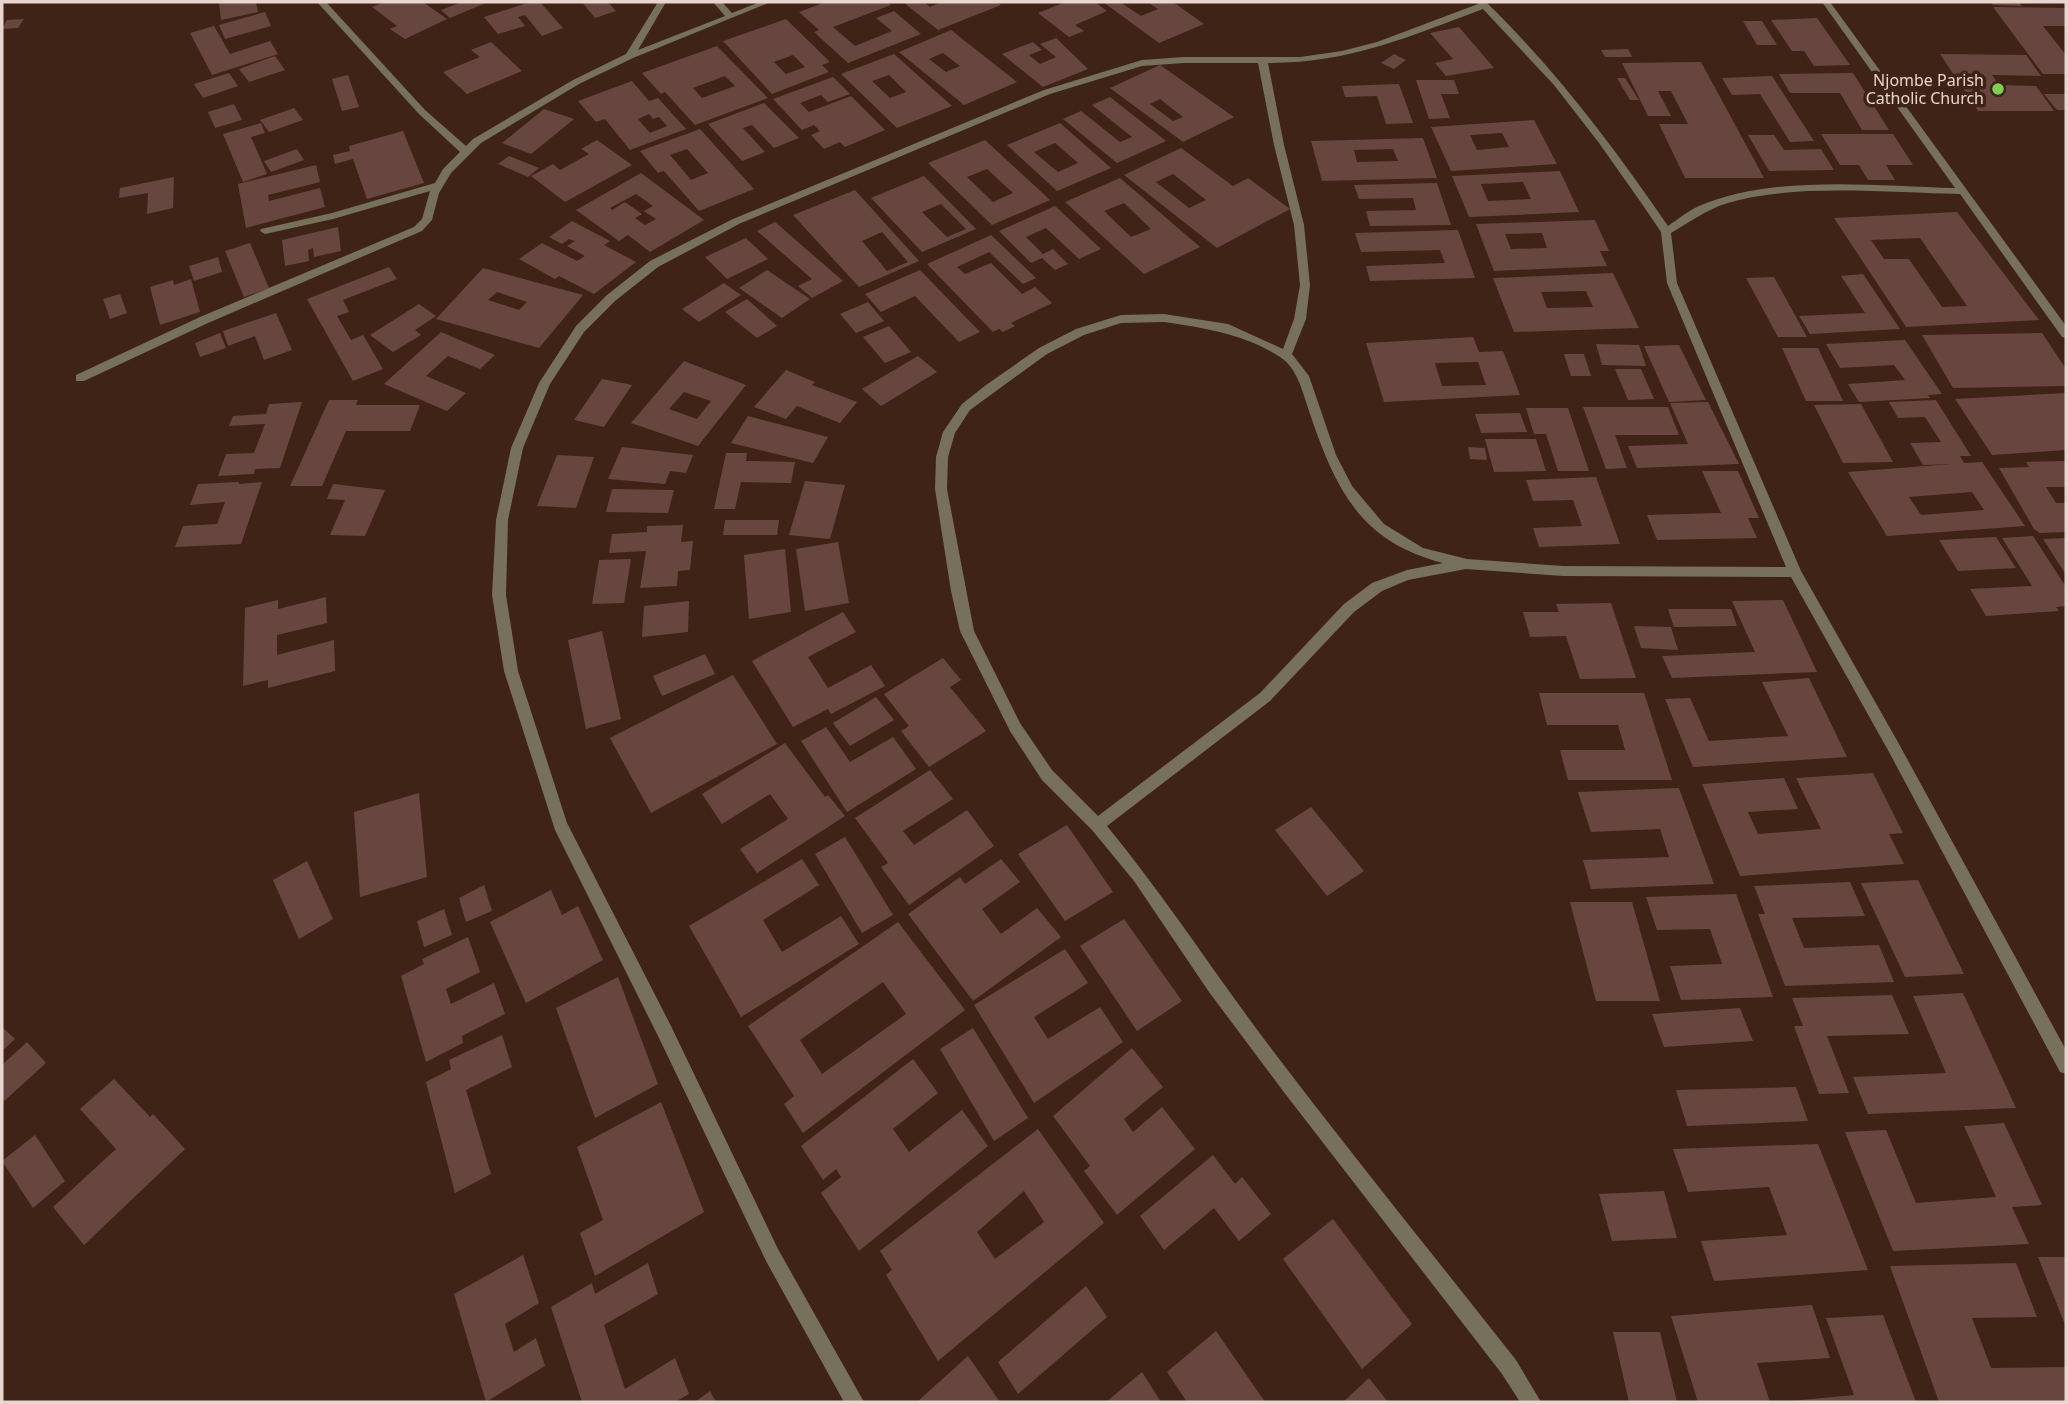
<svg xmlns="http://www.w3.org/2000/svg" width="2068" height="1404" font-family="'Noto Sans',sans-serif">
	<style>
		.building { fill: #684640; fill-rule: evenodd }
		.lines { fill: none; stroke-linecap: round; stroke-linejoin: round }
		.minor { fill: #77705b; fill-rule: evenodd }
		.poi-dot { fill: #7fd052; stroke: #3f2316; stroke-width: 2.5 }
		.labels { text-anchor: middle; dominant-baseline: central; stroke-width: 7; stroke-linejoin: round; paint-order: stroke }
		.far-poi-label { font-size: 16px; fill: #e9d5cd; stroke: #3f2316; text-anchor: end }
	</style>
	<rect width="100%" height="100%" fill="#3f2316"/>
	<g class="building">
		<polygon points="219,2 256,2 258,12 221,20"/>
		<polygon points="384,2 423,2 447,19 405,39 390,29 397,26 372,7"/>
		<polygon points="462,2 488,2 450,18 441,10"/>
		<polygon points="530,2 540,2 563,28 542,36 525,15 518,17 525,26 498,34 484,17"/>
		<polygon points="582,2 608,2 616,11 595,18"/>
		<polygon points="825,2 887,2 891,5 833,27 855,46 892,31 876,18 894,11 921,34 848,63 814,32 819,30 799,12"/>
		<polygon points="903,2 924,2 930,7 941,2 996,2 1001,5 938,30"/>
		<polygon points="1065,2 1095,2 1107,11 1075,25 1084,31 1069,37 1038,13"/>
		<polygon points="1103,2 1120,2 1141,16 1158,9 1147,2 1173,2 1204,24 1159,43"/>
		<polygon points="1990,2 2019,2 2022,6 1993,5"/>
		<polygon points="1993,7 2066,8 2066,26 2043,26 2066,55 2066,74 2043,74"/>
		<polygon points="265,12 271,26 225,39 219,25"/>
		<polygon points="1817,18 1850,65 1814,66 1804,51 1792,51 1771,20"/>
		<polygon points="24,19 18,28 2,29 7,20"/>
		<path d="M786 19 830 62 822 65 829 72 772 94 723 41ZM793 55 805 67 786 74 774 62Z"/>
		<polygon points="1743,21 1762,21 1777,45 1757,45"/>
		<polygon points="214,26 230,54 270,41 278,54 212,75 190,33"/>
		<polygon points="1459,27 1494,68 1446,76 1435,63 1453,59 1430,33"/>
		<path d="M951 30 1017 82 964 105 899 52ZM943 53 960 66 946 72 929 59Z"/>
		<polygon points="1056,38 1088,69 1043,87 1002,54 1033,42 1042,50 1029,55 1040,64 1056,57 1040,44"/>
		<polygon points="491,42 522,71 467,94 443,72 480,57 471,50"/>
		<path d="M717 46 768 98 695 125 665 92 661 94 642 73ZM725 76 735 86 702 98 693 88Z"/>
		<polygon points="1628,49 1632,57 1605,57 1601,50"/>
		<path d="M894 54 952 106 897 128 841 74ZM889 75 906 92 890 98 872 81Z"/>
		<polygon points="1394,54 1406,60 1394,69 1381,63"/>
		<polygon points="1940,54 2026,55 2041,76 1992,75 1999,85 2036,86 2054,111 1978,111"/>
		<polygon points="275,56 285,70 249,82 239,69"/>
		<polygon points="1701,62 1764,178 1685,178 1659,124 1688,124 1671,91 1658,91 1671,116 1648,116 1622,63"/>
		<path d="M1160 65 1234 117 1183 142 1110 88ZM1160 99 1183 117 1173 121 1150 104Z"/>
		<polygon points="229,73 238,86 203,98 194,84"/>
		<polygon points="1853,73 1889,130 1862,130 1840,93 1790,93 1779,74"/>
		<polygon points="348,75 359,107 342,111 332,79"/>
		<polygon points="1772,76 1814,141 1790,142 1760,94 1732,95 1722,78"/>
		<polygon points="833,77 850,94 828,102 821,95 800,103 809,112 851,96 885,130 845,147 840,142 824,149 811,135 820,131 814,125 802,130 773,99"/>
		<polygon points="1617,78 1625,78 1639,100 1630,100"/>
		<polygon points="1416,80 1454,80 1459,94 1441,94 1450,118 1429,119"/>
		<path d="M632 81 649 101 658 98 686 129 630 150 605 119 596 122 578 101ZM649 114 653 119 659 117 667 126 650 133 638 119Z"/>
		<polygon points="1399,84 1413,123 1386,124 1377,96 1345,97 1342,86"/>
		<polygon points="2044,94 2066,94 2066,110 2057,110"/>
		<polygon points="1110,97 1166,141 1117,163 1063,119 1081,111 1120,142 1132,137 1092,105"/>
		<polygon points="764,103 799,138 774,148 752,125 743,128 765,152 742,161 708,124"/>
		<polygon points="234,104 242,120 215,128 208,112"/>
		<polygon points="294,108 303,120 269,132 260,120"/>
		<polygon points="544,109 574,119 531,154 502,143"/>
		<path d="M1534 120 1557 164 1451 171 1431 127ZM1502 133 1509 147 1477 150 1470 135Z"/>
		<polygon points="261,123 265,133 251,137 267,174 243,182 223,134"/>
		<path d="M1060 123 1111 168 1057 191 1007 145ZM1055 143 1078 163 1058 172 1034 152Z"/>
		<path d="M700 129 754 189 699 211 664 171 658 173 640 151ZM687 149 708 173 691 180 670 155Z"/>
		<polygon points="403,131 424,183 367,199 353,159 335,164 333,155 350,151 349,146"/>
		<polygon points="1821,134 1893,134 1913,165 1886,165 1895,180 1868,180 1859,165 1840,165"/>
		<polygon points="1748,135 1774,135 1784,150 1821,149 1834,170 1769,171"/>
		<path d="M1423 138 1437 178 1322 181 1311 141ZM1393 149 1398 161 1357 162 1354 150Z"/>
		<polygon points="597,140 632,165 565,202 531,176 553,164 560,170 589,154 581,149"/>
		<path d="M985 140 1050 200 992 225 928 163ZM987 169 1013 193 993 202 967 177Z"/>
		<path d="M1181 148 1233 186 1248 178 1290 209 1217 248 1124 175ZM1173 174 1206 200 1189 208 1156 182Z"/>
		<polygon points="297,149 304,160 271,172 264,161"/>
		<polygon points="509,156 539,168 528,177 498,164"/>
		<polygon points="316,165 320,182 268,195 269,201 320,188 325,207 246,228 238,184"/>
		<path d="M1560 171 1579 212 1469 217 1452 176ZM1523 182 1531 199 1488 201 1481 184Z"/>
		<path d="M641 173 704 220 650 252 628 235 619 241 576 210ZM636 194 653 206 644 211 656 219 645 225 635 218 642 214 625 202 612 210 610 208Z"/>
		<path d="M924 176 976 229 922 252 871 198ZM941 204 966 229 947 237 922 212Z"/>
		<polygon points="174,177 173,208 147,214 148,193 119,198 120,188"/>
		<path d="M1120 178 1200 247 1144 274 1065 202ZM1124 203 1151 229 1131 237 1104 211Z"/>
		<polygon points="1437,183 1451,225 1370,226 1366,211 1416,210 1413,198 1359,199 1354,185"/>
		<path d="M855 190 919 261 859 287 793 215ZM882 232 908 262 887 271 862 241Z"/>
		<polygon points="1055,206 1101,249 1079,259 1046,228 1026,237 1043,254 1053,249 1068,264 1055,270 1042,258 1031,263 999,231"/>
		<path d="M1957 212 2039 320 1906 327 1834 218ZM1920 238 1967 306 1942 307 1909 259H1884L1871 240Z"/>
		<path d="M1595 220 1609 251H1600L1607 266 1494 271 1476 224ZM1542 233 1547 248 1511 249 1505 234Z"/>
		<polygon points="572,221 610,241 604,245 636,262 594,294 559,276 555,279 519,259 542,243 577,261 585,256 567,246 575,241 569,239 562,244 549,237"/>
		<polygon points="775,222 843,281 812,298 798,286 812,279 757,231"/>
		<polygon points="338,227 341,251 314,257 313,248 308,250 309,261 285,266 282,240"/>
		<polygon points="1458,230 1475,278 1370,281 1366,266 1445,263 1440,250 1361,252 1355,233"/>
		<polygon points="991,235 1036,278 1023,284 989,252 957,267 965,274 991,263 1022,294 1035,287 1052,303 1011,323 1015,326 1003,332 999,329 993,332 927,264"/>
		<polygon points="746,238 768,259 727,279 705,257"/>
		<polygon points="250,243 269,288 244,297 225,251"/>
		<polygon points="218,257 222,272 194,281 189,266"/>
		<polygon points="389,267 397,279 343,300 349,312 337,316 351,340 363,335 383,369 353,381 307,299"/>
		<path d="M483 268 583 295 539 348 436 319ZM497 292 527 302 519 310 488 300Z"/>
		<polygon points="767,270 810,299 782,318 739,288"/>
		<polygon points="920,270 980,332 959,342 915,296 881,312 865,294"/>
		<path d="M1613 273 1639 328 1514 332 1493 278ZM1586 291 1593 307 1547 308 1541 292Z"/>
		<polygon points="1863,274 1900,329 1810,334 1799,316 1865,313 1841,276"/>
		<polygon points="1774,277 1807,337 1778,337 1746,278"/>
		<polygon points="191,279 200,312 160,325 150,287 173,280 174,285"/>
		<polygon points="724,283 741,295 699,322 682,309"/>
		<polygon points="120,294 127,313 110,319 103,299"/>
		<polygon points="747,299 777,326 757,338 725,312"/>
		<polygon points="868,302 884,321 856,333 840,314"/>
		<polygon points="419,304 436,316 415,330 421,335 393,352 370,335"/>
		<polygon points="276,313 292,350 264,360 255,336 228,346 223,331"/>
		<polygon points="889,326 911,352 885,363 863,337"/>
		<polygon points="441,332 495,355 480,369 448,356 426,376 466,393 447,411 384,384"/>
		<polygon points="220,333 226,348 200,357 195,343"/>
		<polygon points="2042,333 2066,369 2066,386 1953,388 1922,335"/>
		<path d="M1473 337 1479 352 1503 351 1520 395 1384 402 1366 343ZM1478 362 1486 385 1442 386 1435 363Z"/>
		<polygon points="1905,340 1942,394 1928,395 1930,398 1859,402 1848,384 1905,380 1894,365 1840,368 1826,344"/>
		<polygon points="1596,344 1639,345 1646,366 1602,365"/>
		<polygon points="1679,345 1706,400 1669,402 1644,346"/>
		<polygon points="1782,348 1818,348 1843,401 1806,401"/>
		<polygon points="1564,354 1584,354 1591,376 1571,376"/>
		<polygon points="918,356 937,372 881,406 862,389"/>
		<path d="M684 361 746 385 698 446 631 423ZM684 392 711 401 697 419 669 409Z"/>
		<polygon points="1615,369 1641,369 1654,399 1628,400"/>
		<polygon points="786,370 815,382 812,385 857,402 840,423 797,406 786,419 754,407"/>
		<polygon points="602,379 632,385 604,427 574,420"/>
		<polygon points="2066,393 2066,450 1992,455 1955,399"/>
		<polygon points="329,400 358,400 356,405 420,405 410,431 346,431 322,486 290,486"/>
		<path d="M1936 400 1971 456H1960L1964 463 1982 462 2025 526 1887 536 1848 472 1951 464 1923 465 1910 443 1941 442 1925 417 1898 418 1889 402ZM1972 492 1984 510 1921 515 1909 497Z"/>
		<polygon points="302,402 280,468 255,469 254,474 218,476 226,454 254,453 265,424 229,426 233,416 266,414 269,404"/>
		<polygon points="1708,402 1739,464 1637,468 1628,446 1688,444 1670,403"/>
		<polygon points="1861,404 1893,462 1843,463 1814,405"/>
		<polygon points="1583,407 1668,407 1679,435 1615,435 1627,468 1606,469"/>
		<polygon points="1526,408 1568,408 1589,471 1558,471 1546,434 1534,434"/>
		<polygon points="1520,413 1527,432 1481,433 1475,414"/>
		<polygon points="748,416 828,437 813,463 731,443"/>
		<polygon points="1485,439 1536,439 1546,471 1494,472"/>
		<polygon points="622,447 676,453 693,455 686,473 670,471 665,484 608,479"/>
		<polygon points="1468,447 1485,448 1487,460 1470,459"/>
		<polygon points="726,453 747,453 746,461 795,462 791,483 741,482 735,509 714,509"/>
		<polygon points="557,455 594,457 576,508 537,506"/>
		<polygon points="2066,461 2066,487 2046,487 2056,503 2066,503 2066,532 2040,533 2034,529 1999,468 2029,467 2026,462"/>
		<polygon points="1702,471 1738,471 1759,518 1748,518 1757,538 1657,540 1647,515 1721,513"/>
		<polygon points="1596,477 1620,544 1539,547 1533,528 1582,526 1573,500 1533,501 1526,480"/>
		<polygon points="805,481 845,485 830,539 789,535"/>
		<polygon points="239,482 239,484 262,482 241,544 175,547 183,526 217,524 225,502 190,505 198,484"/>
		<polygon points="333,484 385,490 365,536 330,535 345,500 327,499"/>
		<polygon points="612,489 674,490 668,513 606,512"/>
		<polygon points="725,520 779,520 777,535 723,535"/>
		<polygon points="683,525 681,542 693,541 690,570 678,571 677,586 640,588 646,551 609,553 612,534 647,532 647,526"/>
		<polygon points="2033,536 2066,587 2066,606 2056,607 2059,611 1986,616 1970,589 2032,586 2002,538"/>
		<polygon points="1996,537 2016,568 1958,571 1939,540"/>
		<polygon points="2066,538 2066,575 2043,539"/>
		<polygon points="838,542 849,603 805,611 796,549"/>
		<polygon points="785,549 791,612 749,619 744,555"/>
		<polygon points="631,559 624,603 592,604 599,560"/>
		<polygon points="326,597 327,623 277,635 277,655 334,640 335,671 268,688 268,680 243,686 245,608 278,600 278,609"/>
		<polygon points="1783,600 1817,672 1672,678 1662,656 1755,652 1732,601"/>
		<polygon points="689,601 688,632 642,637 644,606"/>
		<polygon points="1611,603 1636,678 1580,679 1566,636 1530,637 1523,612 1559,612 1556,604"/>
		<polygon points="1668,609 1731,609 1737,626 1674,627"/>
		<polygon points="843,612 856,632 808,657 828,688 871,665 885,686 831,714 828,709 793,727 752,661"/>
		<polygon points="1634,626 1671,627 1678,650 1641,648"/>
		<polygon points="602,631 621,719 586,729 568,640"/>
		<polygon points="705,654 715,674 662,696 653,676"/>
		<polygon points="943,658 961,680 950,687 986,731 929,767 901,731 909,726 884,694"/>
		<polygon points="733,675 777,744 651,813 610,738"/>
		<polygon points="1809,678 1847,757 1693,767 1665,699 1690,698 1709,741 1788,736 1762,682"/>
		<polygon points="1539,693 1644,693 1672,780 1568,780 1560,750 1625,750 1618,725 1547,725"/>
		<polygon points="876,697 894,720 850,746 833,723"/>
		<polygon points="826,727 850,762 893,737 916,769 847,812 801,741"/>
		<polygon points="785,743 825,797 828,795 845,816 757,873 740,849 788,819 770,794 722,824 702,794"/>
		<polygon points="930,770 953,799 903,831 914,845 967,810 994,846 909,905 881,867 888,863 855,818"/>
		<polygon points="1873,773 1903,833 1889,834 1904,864 1740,876 1702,784 1784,778 1798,809 1748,812 1758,834 1821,829 1796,778"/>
		<polygon points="1679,788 1714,884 1591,889 1583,860 1669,857 1660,829 1591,832 1578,792"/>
		<polygon points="419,793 427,877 360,897 354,812"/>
		<polygon points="1311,807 1364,871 1327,896 1275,830"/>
		<polygon points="1067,825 1113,892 1065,921 1018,854"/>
		<polygon points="845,837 893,915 862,933 815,854"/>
		<polygon points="802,859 819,885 763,920 782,952 841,916 859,944 741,1017 689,926"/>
		<polygon points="1001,859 1020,882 982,909 1001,934 1037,908 1061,937 973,1001 908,914 960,877 965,884"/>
		<polygon points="307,861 333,919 299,939 273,880"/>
		<polygon points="1918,880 1964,974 1905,977 1861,883"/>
		<polygon points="1850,882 1865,916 1792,918 1804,948 1879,945 1894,982 1785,986 1758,914 1765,914 1754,886"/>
		<polygon points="484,885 492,911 466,922 459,898"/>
		<polygon points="551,890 562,915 578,906 603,960 526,1003 490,922"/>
		<polygon points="1736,894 1773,997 1681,1000 1670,966 1722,964 1710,929 1657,930 1646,897"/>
		<polygon points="1570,902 1632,902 1660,1001 1596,1001"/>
		<polygon points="444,909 452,935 424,947 417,921"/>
		<polygon points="1124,919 1182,1001 1137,1031 1080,946"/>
		<path d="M898 922 965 1010 803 1133 784 1104 794 1096 748 1026ZM883 982 906 1014 822 1074 800 1040Z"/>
		<polygon points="468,937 480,972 446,989 451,1004 494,983 505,1014 462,1036 463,1043 426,1062 401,976 424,964 422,959"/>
		<polygon points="1065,949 1088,983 1034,1017 1048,1039 1100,1007 1123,1042 1034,1103 974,1005"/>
		<polygon points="618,977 658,1084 595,1118 556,1008"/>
		<polygon points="1963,993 2016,1108 1868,1114 1853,1077 1946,1073 1913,996"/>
		<polygon points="1892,995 1909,1034 1827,1036 1849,1093 1819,1094 1794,1026 1803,1026 1792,998"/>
		<polygon points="1740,1008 1753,1041 1664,1047 1652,1014"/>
		<polygon points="2,1027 15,1039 2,1051"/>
		<polygon points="973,1028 1028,1118 994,1141 940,1049"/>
		<polygon points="502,1035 512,1067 466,1090 491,1174 455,1193 426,1082 451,1069 449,1060"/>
		<polygon points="27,1042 46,1063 2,1103 2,1065"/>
		<polygon points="1132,1048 1163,1087 1124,1119 1133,1132 1162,1107 1195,1149 1117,1215 1084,1171 1090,1166 1053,1116"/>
		<polygon points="913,1059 938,1093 893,1129 909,1152 962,1110 988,1146 859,1251 821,1193 841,1177 836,1169 823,1180 801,1146"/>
		<polygon points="114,1079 150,1117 153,1114 185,1149 84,1245 53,1207 116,1149 80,1109"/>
		<polygon points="1796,1087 1808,1121 1687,1126 1676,1090"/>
		<polygon points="661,1102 704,1212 595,1276 580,1233 603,1220 577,1147"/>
		<polygon points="2004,1123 2042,1205 2012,1207 2029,1244 1893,1251 1845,1132 1886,1130 1916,1203 1996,1197 1964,1126"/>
		<path d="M1038 1129 1104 1223 938 1361 886 1275 892 1270 880 1251ZM1024 1191 1044 1222 995 1259 977 1232Z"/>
		<polygon points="35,1135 65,1181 33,1208 2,1161"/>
		<polygon points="1818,1144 1868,1270 1714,1281 1701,1241 1787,1235 1769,1187 1688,1192 1673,1149"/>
		<polygon points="1213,1155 1235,1184 1242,1177 1271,1214 1239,1241 1214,1208 1164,1250 1140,1216"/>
		<polygon points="1664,1191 1677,1238 1612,1241 1599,1194"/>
		<polygon points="1333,1219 1412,1324 1362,1369 1283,1259"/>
		<polygon points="523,1255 539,1303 505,1324 514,1352 536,1338 545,1366 486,1402 454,1294"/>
		<polygon points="2038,1257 2066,1257 2066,1327"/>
		<polygon points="648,1263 658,1294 604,1325 625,1389 675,1358 689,1394 675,1402 582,1402 551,1307 592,1283 595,1294"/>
		<polygon points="2016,1263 2037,1317 1972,1318 1991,1368 2066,1367 2066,1402 1939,1402 1890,1266"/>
		<polygon points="1086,1286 1107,1317 1018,1394 998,1362"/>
		<polygon points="1812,1305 1830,1358 1757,1363 1770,1402 1698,1402 1671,1316"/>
		<polygon points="1883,1315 1916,1402 1780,1402 1854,1395 1826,1318"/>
		<polygon points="1216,1331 1265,1402 1187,1402 1167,1372"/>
		<polygon points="1613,1332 1660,1332 1677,1402 1629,1402"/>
		<polygon points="968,1356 1000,1402 917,1402"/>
		<polygon points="1142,1372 1161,1402 1106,1402"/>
		<polygon points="1369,1378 1388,1402 1343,1402"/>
		<polygon points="710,1391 716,1402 695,1402"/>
	</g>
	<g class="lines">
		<g class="minor">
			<polygon points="317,2 326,2 425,110 466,146 473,139 573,80 626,54 658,2 666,2 638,50 725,16 713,2 722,2 732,13 760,2 771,2 633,58 579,84 481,143 451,173 439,193 432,220 422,231 208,323 84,381 76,381 76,375 200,317 414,227 422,219 430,191 333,219 265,234 260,231 261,229 332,213 435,183 443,169 460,152 419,114"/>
			<path d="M1477 2H1486C1556 70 1613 146 1668 226 1678 219 1688 211 1699 206 1774 174 1875 186 1955 188L1822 2H1830L2066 326V338L2062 337 1960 194C1891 193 1793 183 1728 203 1707 209 1690 222 1671 233L1677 283 1801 571 1899 744 2066 1050V1074L2060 1072 1889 752 1791 577 1563 576 1466 569 1408 580 1382 591 1354 612 1270 701 1107 826C1162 893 1209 965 1261 1035 1344 1145 1431 1252 1516 1360L1541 1402H1520L1502 1374 1283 1091 1209 992 1134 881 1092 830 1042 780 1010 731 960 631 951 591 935 489 936 457 943 432 962 404 986 385 1039 348 1076 329 1121 315 1164 314 1228 324 1283 349 1294 319 1300 285 1294 225 1274 145 1258 63H1184L1142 66 1050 94 741 223 658 267 615 301 584 332 550 384 523 448 508 520 506 595 518 671 567 823 671 1026 778 1249 864 1402H844L766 1261 659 1038 555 830 504 671 492 595 496 520 511 448 539 383 576 326 607 295 650 261 733 219 1044 90 1142 60 1184 57H1300L1342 51 1377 42 1478 4ZM1483 9 1554 85 1599 143 1642 204 1661 232 1667 283 1786 567 1563 566 1467 559 1423 548 1384 524 1352 486 1336 455 1309 376 1292 354 1306 319 1310 285 1304 225 1284 145 1268 63C1350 63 1408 37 1483 9ZM1164 322C1204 328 1245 334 1280 357 1297 368 1302 390 1308 408 1334 485 1357 541 1443 563L1407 570 1372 583 1344 604 1260 693 1098 816 1052 770 1020 723 974 631 947 489 948 457 955 433 970 410 1047 354 1084 335 1121 323Z"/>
		</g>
	</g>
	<circle class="poi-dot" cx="1998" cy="89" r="7"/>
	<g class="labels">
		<g class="far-poi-label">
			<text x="1984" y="80">Njombe Parish<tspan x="1984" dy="18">Catholic Church</tspan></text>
		</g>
	</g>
	<rect width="2068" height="1404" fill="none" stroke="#e9d5cd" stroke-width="7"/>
</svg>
